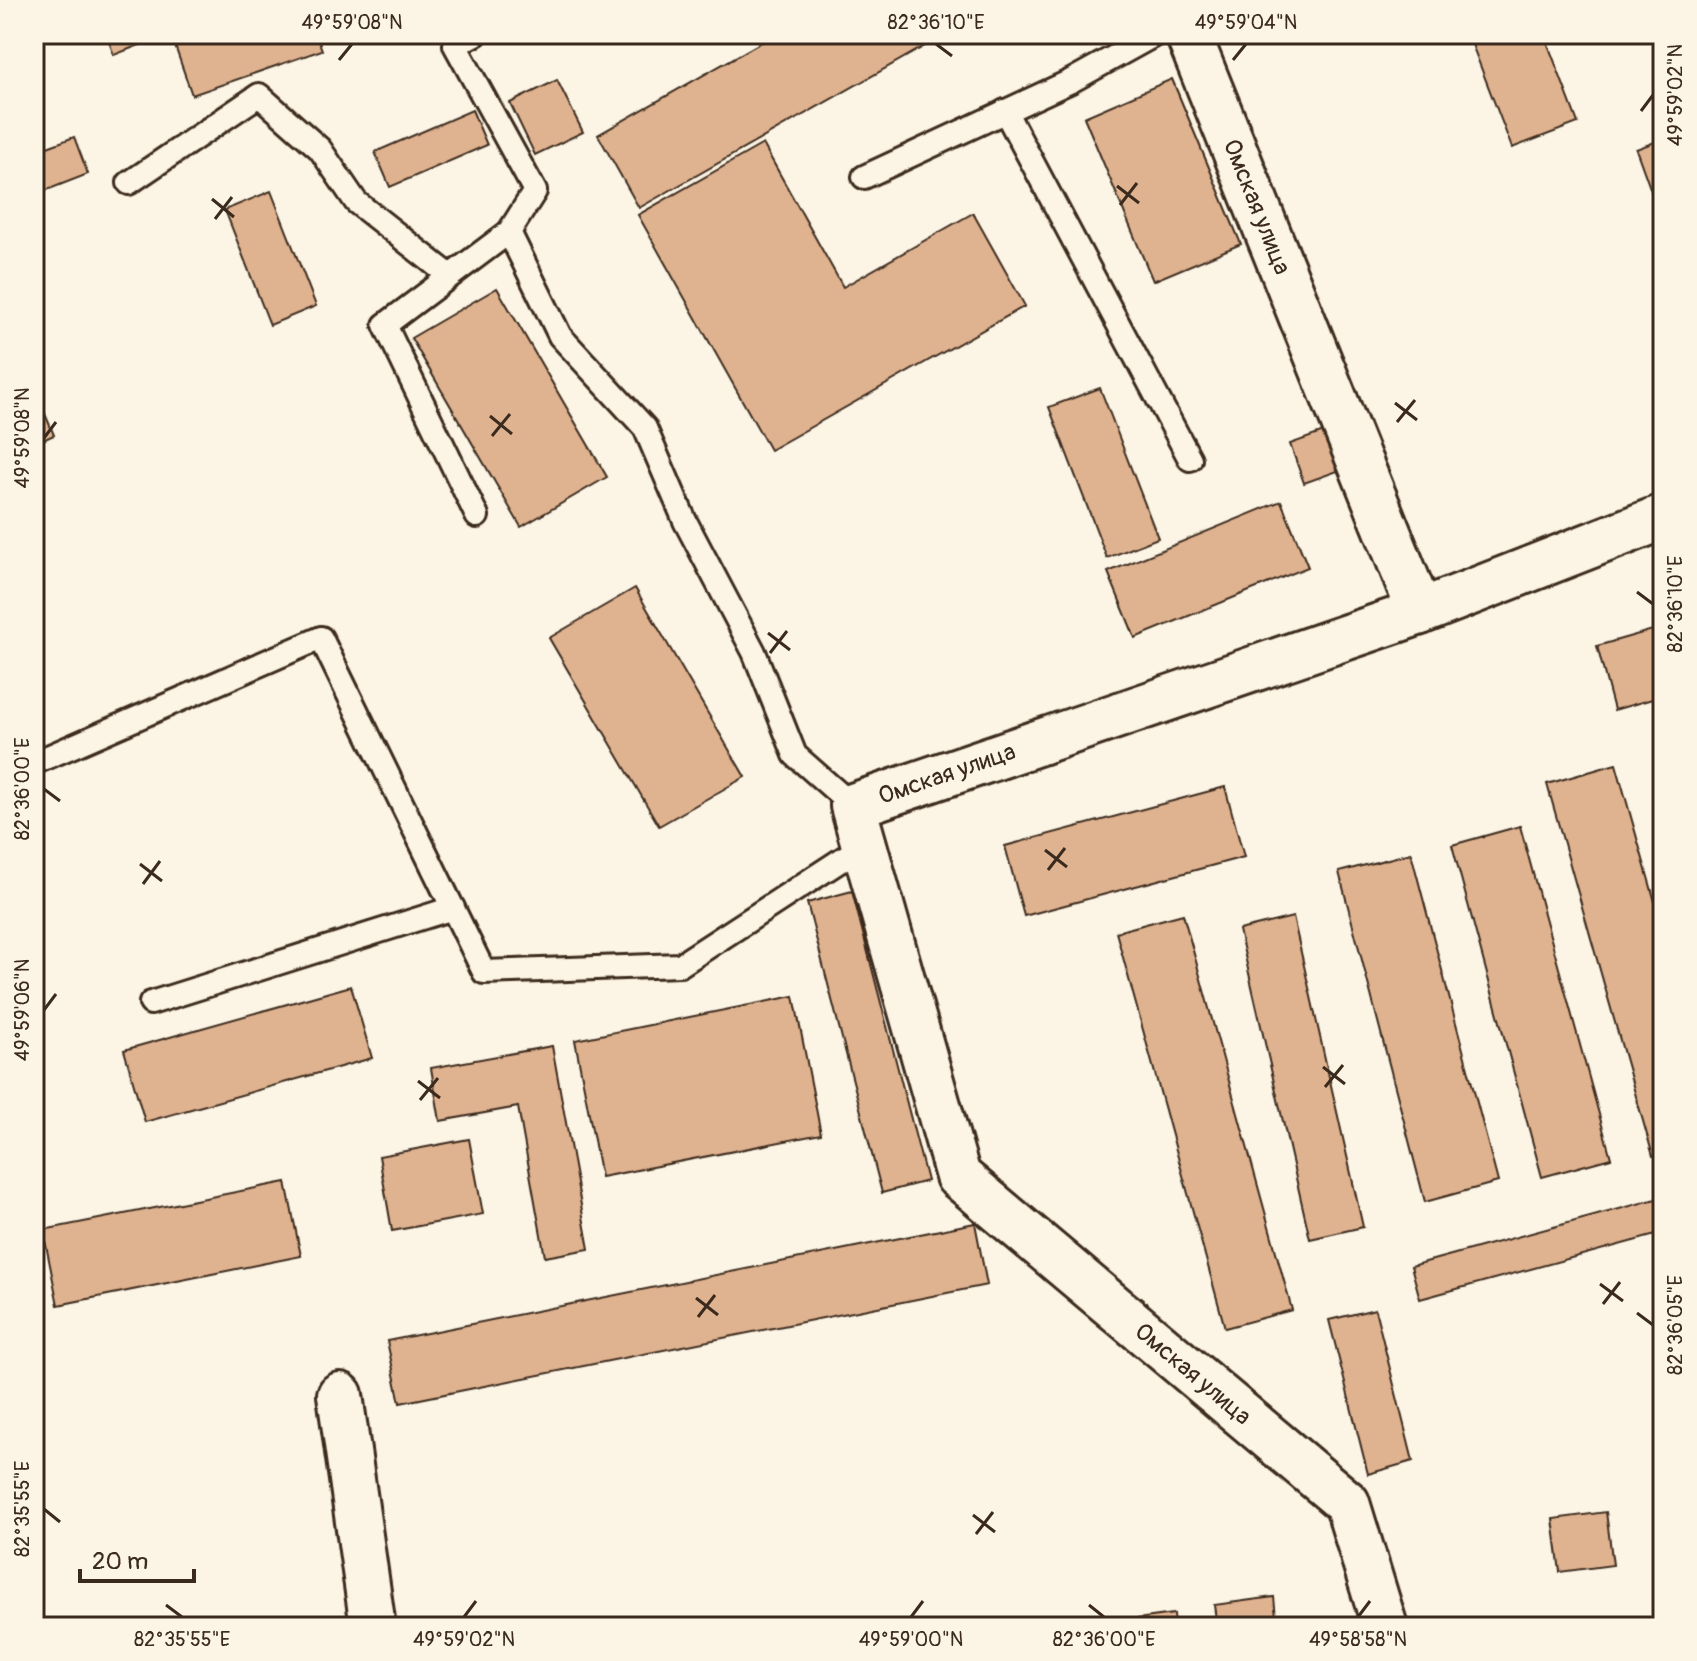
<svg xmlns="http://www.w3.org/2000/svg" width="1697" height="1661" font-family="Pangolin,sans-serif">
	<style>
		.building { fill: #e0b390; stroke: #3b2a1e; stroke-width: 2 }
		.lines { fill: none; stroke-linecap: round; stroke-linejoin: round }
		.service-casing { stroke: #3b2a1e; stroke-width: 28 }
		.minor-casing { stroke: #3b2a1e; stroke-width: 50 }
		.service { stroke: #fcf5e5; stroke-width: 22 }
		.minor { stroke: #fcf5e5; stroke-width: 44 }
		.ticks { fill: none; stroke: #3b2a1e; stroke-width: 3 }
		.labels { text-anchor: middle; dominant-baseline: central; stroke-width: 8; stroke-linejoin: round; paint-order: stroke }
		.street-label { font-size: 24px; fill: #3b2a1e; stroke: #fcf5e5 }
		.neatline { fill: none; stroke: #3b2a1e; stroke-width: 3 }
		.ticks-label { font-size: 20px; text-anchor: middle; fill: #3b2a1e }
	</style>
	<rect width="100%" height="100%" fill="#fcf5e5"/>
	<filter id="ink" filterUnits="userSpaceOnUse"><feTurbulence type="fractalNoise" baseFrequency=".0125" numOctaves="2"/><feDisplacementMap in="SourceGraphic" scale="16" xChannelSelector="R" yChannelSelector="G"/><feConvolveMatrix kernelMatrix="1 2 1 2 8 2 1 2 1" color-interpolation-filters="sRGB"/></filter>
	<g filter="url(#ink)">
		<g class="building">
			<polygon points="106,34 168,34 114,55"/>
			<polygon points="200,34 316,34 322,50 192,95 174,43"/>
			<polygon points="776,34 946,34 639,208 598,135"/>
			<polygon points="1468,34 1544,34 1578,123 1512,148"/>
			<polygon points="1172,79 1241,244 1153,281 1084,117"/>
			<polygon points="557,80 583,132 535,155 510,103"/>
			<polygon points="472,110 487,145 390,187 375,152"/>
			<polygon points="74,137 88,174 34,195 34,152"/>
			<polygon points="1663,139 1663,224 1636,149"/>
			<polygon points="763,144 843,287 973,213 1025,306 770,450 638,215"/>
			<polygon points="271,191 316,306 270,325 225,210"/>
			<polygon points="497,288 607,477 521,527 411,338"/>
			<polygon points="34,388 54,435 34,444"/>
			<polygon points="1100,388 1158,538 1107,558 1049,407"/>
			<polygon points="1335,428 1349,467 1304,483 1290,444"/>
			<polygon points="1281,501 1308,567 1135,638 1108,572"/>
			<polygon points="635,588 745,777 659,826 549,638"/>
			<polygon points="1663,627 1663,696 1614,710 1597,646"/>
			<polygon points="1616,764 1663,930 1663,1154 1653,1156 1547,784"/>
			<polygon points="1225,787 1244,857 1024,916 1005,846"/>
			<polygon points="1520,826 1611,1158 1542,1177 1452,845"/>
			<polygon points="1411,853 1498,1182 1425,1202 1339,872"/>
			<polygon points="852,891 927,1181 882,1193 807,903"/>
			<polygon points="1183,914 1292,1310 1225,1328 1116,932"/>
			<polygon points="1293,917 1363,1227 1310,1239 1239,930"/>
			<polygon points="351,986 372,1058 145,1122 124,1050"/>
			<polygon points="794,996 821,1134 601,1177 575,1040"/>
			<polygon points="552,1046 589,1249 545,1257 518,1107 440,1121 431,1068"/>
			<polygon points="469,1139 483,1214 392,1231 379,1156"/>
			<polygon points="286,1182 301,1256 58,1305 43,1230"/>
			<polygon points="1663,1197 1663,1233 1420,1299 1411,1266"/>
			<polygon points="975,1223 987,1285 400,1403 387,1341"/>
			<polygon points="1375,1309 1413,1461 1368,1474 1329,1320"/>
			<polygon points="1606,1512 1613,1565 1560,1572 1553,1519"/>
			<polygon points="1274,1597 1277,1627 1217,1627 1214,1605"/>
			<polygon points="1174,1614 1175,1627 1123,1627 1122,1621"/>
		</g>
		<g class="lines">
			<defs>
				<g id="service">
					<polyline points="476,34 455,45 535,191 509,232"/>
					<polyline points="1005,111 1190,459"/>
					<polyline points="864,177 1071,81 1156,34"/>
					<polyline points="129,183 259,95 320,149 356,202 450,276"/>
					<polyline points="477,516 385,325 509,232 560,336 645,428 685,521 754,652 795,755 853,806"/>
					<polyline points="34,763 321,638 484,972 680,965 864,845"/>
					<polyline points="151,1003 453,908"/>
				</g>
				<g id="minor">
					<path id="s1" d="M1188 34 1420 612 853 806 958 1176 1347 1503 1385 1627"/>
					<polyline points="1420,612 1663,517"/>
					<polyline points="340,1395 373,1627"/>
				</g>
			</defs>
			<use href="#service" class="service-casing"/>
			<use href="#minor" class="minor-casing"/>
			<use href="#service" class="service"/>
			<use href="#minor" class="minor"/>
		</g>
	</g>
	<path class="ticks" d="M936 44 952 56M339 60 352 44M1233 60 1246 44M1641 111 1653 95M1117 186 1139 203M212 199 234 217M1120 205 1137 183M215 219 232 197M1395 403 1417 420M490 416 512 434M1397 422 1415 400M492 436 510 414M44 438 56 422M1637 592 1653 604M768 633 790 650M770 653 787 631M44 789 60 801M1045 850 1067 867M140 864 162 881M1048 870 1065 848M143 884 160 861M44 1010 56 994M1323 1067 1345 1084M418 1081 440 1098M1325 1087 1343 1065M420 1100 438 1078M1600 1284 1623 1301M696 1298 718 1315M1603 1304 1620 1282M1637 1313 1653 1325M698 1317 715 1295M44 1509 60 1522M973 1515 995 1532M976 1534 993 1512M166 1605 182 1617M1089 1605 1104 1617M464 1617 476 1601M911 1617 923 1601M1358 1617 1370 1601"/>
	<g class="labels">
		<g class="street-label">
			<text stroke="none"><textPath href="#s1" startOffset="186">Омская улица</textPath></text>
			<text transform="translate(947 774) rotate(-19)">Омская улица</text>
			<text stroke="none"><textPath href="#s1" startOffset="1914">Омская улица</textPath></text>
		</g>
	</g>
	<rect width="1697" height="1661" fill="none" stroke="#fcf5e5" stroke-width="88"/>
	<path d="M80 1569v12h114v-12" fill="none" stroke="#3b2a1e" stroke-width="4"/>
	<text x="92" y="1569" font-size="24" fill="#3b2a1e" stroke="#fcf5e5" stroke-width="6" paint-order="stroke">20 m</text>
	<rect x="44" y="44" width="1609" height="1573" class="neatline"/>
	<g class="ticks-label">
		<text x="352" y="29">49°59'08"N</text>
		<text x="936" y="29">82°36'10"E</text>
		<text x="1246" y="29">49°59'04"N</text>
		<text transform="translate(1675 95) rotate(-90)" y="7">49°59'02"N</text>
		<text transform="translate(22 438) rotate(-90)" y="7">49°59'08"N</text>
		<text transform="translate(1675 604) rotate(-90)" y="7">82°36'10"E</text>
		<text transform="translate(22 789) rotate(-90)" y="7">82°36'00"E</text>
		<text transform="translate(22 1010) rotate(-90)" y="7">49°59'06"N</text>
		<text transform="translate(1675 1325) rotate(-90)" y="7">82°36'05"E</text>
		<text transform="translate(22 1509) rotate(-90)" y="7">82°35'55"E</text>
		<text x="182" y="1646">82°35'55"E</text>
		<text x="464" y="1646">49°59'02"N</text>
		<text x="911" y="1646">49°59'00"N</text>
		<text x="1104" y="1646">82°36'00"E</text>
		<text x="1358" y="1646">49°58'58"N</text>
	</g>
</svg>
